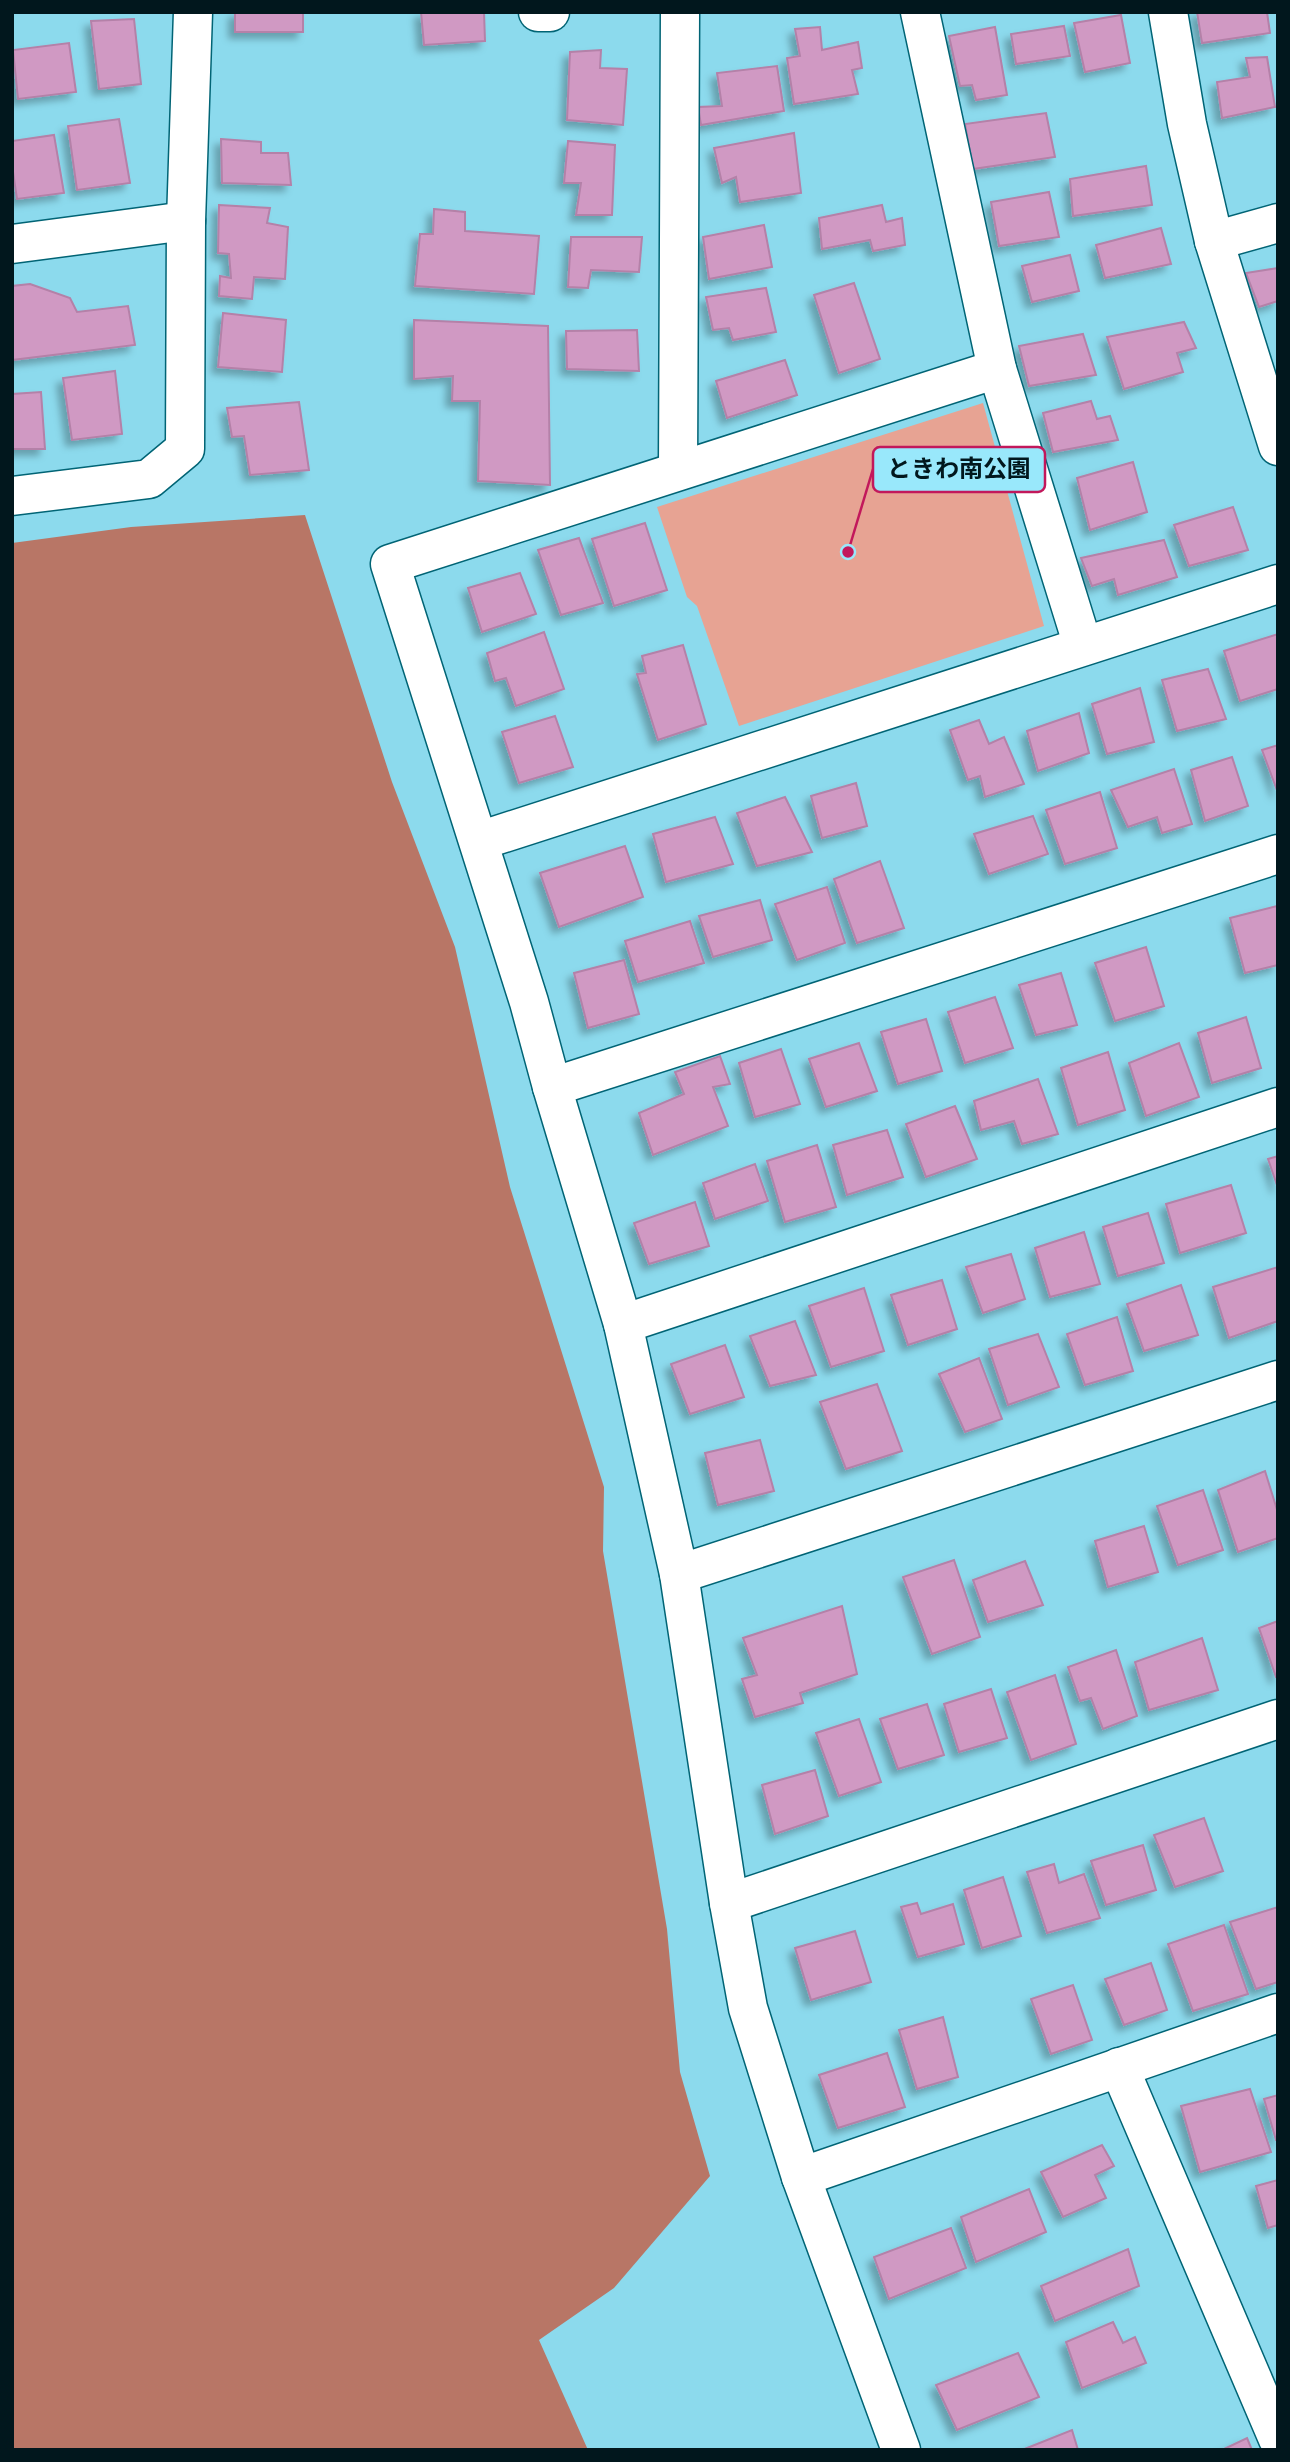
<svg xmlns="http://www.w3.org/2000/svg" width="1290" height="2462" font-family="'Asap Condensed','Noto Sans JP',sans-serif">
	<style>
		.green { fill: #e7a393 }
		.forest { fill: #b87666 }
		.building { fill: #d099c3; stroke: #b481a8; stroke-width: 2; filter: url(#shadow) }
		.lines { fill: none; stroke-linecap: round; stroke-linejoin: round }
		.minor-casing { stroke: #016475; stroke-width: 41 }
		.minor { stroke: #fff; stroke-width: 38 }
		.leader { fill: none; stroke: #c2185b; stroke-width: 2.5 }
		.callout-dot { fill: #c2185b; stroke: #99e8fb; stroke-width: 2.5 }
		.callout { fill: #99e8fb; stroke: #c2185b; stroke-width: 2.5 }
		.callout-label { font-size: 24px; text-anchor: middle; font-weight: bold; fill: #01171d }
	</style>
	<defs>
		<filter id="shadow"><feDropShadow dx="-6" dy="6" stdDeviation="3.5" flood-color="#0004"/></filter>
	</defs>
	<rect width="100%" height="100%" fill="#8cdaed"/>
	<polygon class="green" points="983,403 1044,626 739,726 697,606 687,597 657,507"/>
	<polygon class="forest" points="305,515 392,782 455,947 510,1187 604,1487 603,1551 667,1929 680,2072 710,2176 614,2288 539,2340 588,2450 12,2450 12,543 131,527"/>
	<g class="building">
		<rect x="235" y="12" width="68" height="20"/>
		<polygon points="421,12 484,12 485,41 424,45"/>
		<polygon points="1197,12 1267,12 1270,33 1202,43"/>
		<polygon points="1121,15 1130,63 1085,72 1074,23"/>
		<polygon points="134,19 141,84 99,89 91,21"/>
		<polygon points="1064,26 1070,56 1016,64 1011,34"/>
		<polygon points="820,27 822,50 858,42 862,68 852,70 858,94 794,104 787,58 800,56 795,29"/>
		<polygon points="995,27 1007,95 976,100 972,85 960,86 949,36"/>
		<polygon points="69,43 76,92 18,99 13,50"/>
		<polygon points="601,50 600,68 627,69 623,125 567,120 570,52"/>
		<polygon points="1267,57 1275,107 1222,118 1217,82 1250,77 1246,58"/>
		<polygon points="777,66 784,111 701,125 698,107 722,106 717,73"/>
		<polygon points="1046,113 1055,157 973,169 965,124"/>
		<polygon points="119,119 130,183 77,190 68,126"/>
		<polygon points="794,133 801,193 740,202 736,177 722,183 714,148"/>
		<polygon points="54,135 64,193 17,199 12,165 12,141"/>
		<polygon points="221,139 261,142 261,153 288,153 291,185 222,183"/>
		<polygon points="568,141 615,145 612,215 576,215 581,183 564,183"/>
		<polygon points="1146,166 1152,205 1073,216 1070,179"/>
		<polygon points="1049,192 1059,237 999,246 991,202"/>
		<polygon points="219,205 270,208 267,223 288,227 285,279 254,277 252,299 219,296 220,276 231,278 229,254 218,253"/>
		<polygon points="882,205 886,222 902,218 905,245 873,251 870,240 822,249 819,218"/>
		<polygon points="434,209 465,212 465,231 539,236 534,294 415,286 420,234 433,234"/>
		<polygon points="764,225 772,267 709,279 703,237"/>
		<polygon points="1161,228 1171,264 1105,278 1096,245"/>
		<polygon points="571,237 642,237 639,272 591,270 588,288 568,287"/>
		<polygon points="1070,255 1079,291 1032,302 1022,266"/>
		<polygon points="1278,268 1278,301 1259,307 1246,273"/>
		<polygon points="854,283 880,359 839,373 814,295"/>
		<polygon points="30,284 70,298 77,312 128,306 135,345 12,360 12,286"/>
		<polygon points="766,288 776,332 733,340 729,328 713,330 706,297"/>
		<polygon points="223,313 286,320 282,372 218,367"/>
		<polygon points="414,320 548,326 550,485 478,481 480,401 452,401 453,376 414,379"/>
		<polygon points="1184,322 1196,348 1177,353 1183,372 1124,389 1107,337"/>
		<polygon points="637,330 639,371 567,369 566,331"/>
		<polygon points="1083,334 1096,375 1029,386 1019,346"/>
		<polygon points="785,360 797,395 727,418 716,381"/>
		<polygon points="115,371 122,434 72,440 63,378"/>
		<polygon points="41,392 45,449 12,449 12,394"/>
		<polygon points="1091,401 1097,419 1110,416 1118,440 1053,452 1043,413"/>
		<polygon points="299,402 309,470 250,475 244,436 232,437 227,408"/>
		<polygon points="1133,462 1147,512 1090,530 1077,478"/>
		<polygon points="1233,507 1248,550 1189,566 1174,525"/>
		<polygon points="645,523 667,590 614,606 592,539"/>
		<polygon points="579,538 603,603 561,615 538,550"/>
		<polygon points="1164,540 1177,577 1118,595 1114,579 1092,586 1081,558"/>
		<polygon points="520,573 536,614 482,632 468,588"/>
		<polygon points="544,632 564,689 516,706 506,678 495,681 487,653"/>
		<polygon points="1278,634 1278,689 1240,701 1224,651"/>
		<polygon points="683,645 706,724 658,740 637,674 646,673 642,656"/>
		<polygon points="1208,669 1226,719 1177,731 1162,680"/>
		<polygon points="1140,688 1154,742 1107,754 1092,704"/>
		<polygon points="1079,713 1089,753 1038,771 1027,731"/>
		<polygon points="555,716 573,767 519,783 502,732"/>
		<polygon points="979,720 989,744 1004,737 1024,784 985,797 980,776 968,780 950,730"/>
		<polygon points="1278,745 1278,793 1262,750"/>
		<polygon points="1232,757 1248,806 1205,821 1191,770"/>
		<polygon points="1174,769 1192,824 1162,833 1157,817 1128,827 1111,790"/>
		<polygon points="856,783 867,826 822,838 811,796"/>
		<polygon points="1100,792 1117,848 1065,864 1046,810"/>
		<polygon points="785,797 812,852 757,866 737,813"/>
		<polygon points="1033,816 1048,854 989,874 974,834"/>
		<polygon points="715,817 733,864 666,882 653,834"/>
		<polygon points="625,846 643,897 559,927 540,873"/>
		<polygon points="880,861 904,928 857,943 834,879"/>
		<polygon points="827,887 845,943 797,960 775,904"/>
		<polygon points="760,900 772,940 713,957 699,916"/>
		<polygon points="1277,906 1278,965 1245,973 1230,918"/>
		<polygon points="690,921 704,963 638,982 625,941"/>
		<polygon points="1146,947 1164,1006 1115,1021 1095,963"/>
		<polygon points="624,960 639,1014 588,1028 574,973"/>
		<polygon points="1061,973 1077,1025 1036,1035 1019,985"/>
		<polygon points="995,997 1013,1048 965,1063 948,1012"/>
		<polygon points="1246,1017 1261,1068 1212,1083 1198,1033"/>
		<polygon points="926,1019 942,1071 898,1084 881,1032"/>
		<polygon points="859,1043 877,1091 826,1107 809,1059"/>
		<polygon points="1179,1043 1199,1097 1146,1116 1129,1063"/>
		<polygon points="781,1049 800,1104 755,1117 739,1063"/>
		<polygon points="1108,1052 1125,1110 1078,1125 1061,1068"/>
		<polygon points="720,1056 730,1084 713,1087 728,1126 653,1155 639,1113 684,1094 675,1072"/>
		<polygon points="1038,1079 1058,1134 1022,1144 1014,1121 981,1130 974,1101"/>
		<polygon points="955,1106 977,1159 926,1177 906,1124"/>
		<polygon points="887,1130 903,1177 847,1195 833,1145"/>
		<polygon points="817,1145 836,1207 785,1222 767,1161"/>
		<polygon points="1278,1156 1278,1188 1268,1159"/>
		<polygon points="755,1164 768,1201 715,1219 703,1183"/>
		<polygon points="1231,1185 1246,1233 1180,1253 1166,1204"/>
		<polygon points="695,1202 709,1246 649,1264 634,1223"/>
		<polygon points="1148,1213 1164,1263 1118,1276 1103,1227"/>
		<polygon points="1084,1232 1100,1284 1050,1297 1035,1248"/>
		<polygon points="1011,1254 1025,1299 983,1313 966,1267"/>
		<polygon points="1278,1267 1278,1321 1229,1338 1213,1287"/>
		<polygon points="942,1280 957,1329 908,1345 891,1295"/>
		<polygon points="1181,1285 1198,1335 1144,1351 1127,1304"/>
		<polygon points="864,1288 884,1351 831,1367 809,1306"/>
		<polygon points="1117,1317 1133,1371 1085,1385 1067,1334"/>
		<polygon points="795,1321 816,1375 770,1386 750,1336"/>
		<polygon points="1038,1334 1059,1387 1008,1405 989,1349"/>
		<polygon points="725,1345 744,1397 690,1414 671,1364"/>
		<polygon points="979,1358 1002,1419 965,1432 939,1374"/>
		<polygon points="877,1384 902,1451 846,1469 820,1402"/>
		<polygon points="760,1440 774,1491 718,1505 705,1453"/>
		<polygon points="1265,1471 1278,1513 1278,1538 1238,1552 1218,1490"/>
		<polygon points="1203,1490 1223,1550 1178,1565 1157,1506"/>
		<polygon points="1144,1526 1158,1572 1108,1587 1095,1541"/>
		<polygon points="954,1560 980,1637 932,1654 903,1577"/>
		<polygon points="1025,1561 1043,1605 988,1622 973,1580"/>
		<polygon points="842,1606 857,1674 800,1693 803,1703 755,1717 742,1679 757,1675 743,1638"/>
		<polygon points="1278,1621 1278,1677 1276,1677 1259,1628"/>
		<polygon points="1202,1638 1218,1690 1149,1710 1135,1662"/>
		<polygon points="1116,1650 1137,1716 1103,1729 1091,1698 1080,1701 1068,1667"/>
		<polygon points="1055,1675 1076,1744 1031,1760 1007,1692"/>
		<polygon points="991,1689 1007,1738 959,1752 944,1704"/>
		<polygon points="927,1704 944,1755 898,1769 880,1719"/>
		<polygon points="859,1719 881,1782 839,1796 816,1733"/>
		<polygon points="815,1770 828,1816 775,1834 762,1785"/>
		<polygon points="1204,1818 1223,1871 1175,1887 1154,1835"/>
		<polygon points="1143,1845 1156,1890 1106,1905 1091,1861"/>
		<polygon points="1054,1864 1059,1883 1084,1874 1100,1918 1047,1933 1027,1872"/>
		<polygon points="1003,1877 1021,1936 982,1948 964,1890"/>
		<polygon points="917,1903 921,1914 953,1904 964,1944 918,1957 901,1907"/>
		<polygon points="1278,1907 1278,1982 1256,1989 1230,1922"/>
		<polygon points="1224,1925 1248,1994 1193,2011 1168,1944"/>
		<polygon points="855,1931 871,1982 811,2000 795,1948"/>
		<polygon points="1151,1963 1167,2010 1124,2025 1105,1979"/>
		<polygon points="1073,1985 1092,2040 1051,2054 1031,1999"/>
		<polygon points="943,2017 958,2077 917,2089 899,2030"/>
		<polygon points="887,2053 905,2107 838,2128 819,2075"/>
		<polygon points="1250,2089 1271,2152 1200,2172 1181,2106"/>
		<polygon points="1278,2095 1278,2140 1276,2140 1264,2099"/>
		<polygon points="1102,2145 1114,2166 1095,2175 1106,2198 1063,2217 1041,2172"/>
		<polygon points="1278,2180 1278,2225 1268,2228 1256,2186"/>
		<polygon points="1029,2189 1046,2232 976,2262 961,2217"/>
		<polygon points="951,2228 966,2268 889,2299 874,2257"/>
		<polygon points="1128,2249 1139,2286 1055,2321 1041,2286"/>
		<polygon points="1113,2322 1123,2343 1135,2337 1146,2363 1082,2388 1066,2342"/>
		<polygon points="1018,2353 1039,2397 957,2430 936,2385"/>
		<polygon points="1072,2430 1078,2450 1022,2450"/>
		<polygon points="1247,2438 1252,2450 1222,2450"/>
	</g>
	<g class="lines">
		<defs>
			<g id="minor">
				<polyline points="538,12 550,12"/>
				<polyline points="920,12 997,369 1083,646"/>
				<polyline points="1168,12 1187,124 1214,241 1278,446"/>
				<polyline points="1214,241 1278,223"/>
				<polyline points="12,244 186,221"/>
				<polyline points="678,470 680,12"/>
				<polyline points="12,496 149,479 185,449 186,221 193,12"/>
				<polyline points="479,841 1278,584"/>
				<polyline points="552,1087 1278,854"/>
				<polyline points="623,1324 1278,1107"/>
				<polyline points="679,1574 1278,1380"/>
				<polyline points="729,1903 1278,1719"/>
				<polyline points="1119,2067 1278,2439"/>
				<polyline points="801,2177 1278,2013"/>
				<polyline points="901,2450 801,2177 748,2008 729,1903 679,1574 623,1324 552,1087 529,1002 390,564 997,369"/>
			</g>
		</defs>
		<use href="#minor" class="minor-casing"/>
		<use href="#minor" class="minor"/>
	</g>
	<path class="leader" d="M848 552L873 469"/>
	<circle class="callout-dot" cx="848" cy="552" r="7"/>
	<rect class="callout" x="873" y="447" width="172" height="45" rx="7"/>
	<g class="callout-label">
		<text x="959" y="477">ときわ南公園</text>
	</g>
	<rect width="1290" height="2462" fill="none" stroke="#01171d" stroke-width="28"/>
</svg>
